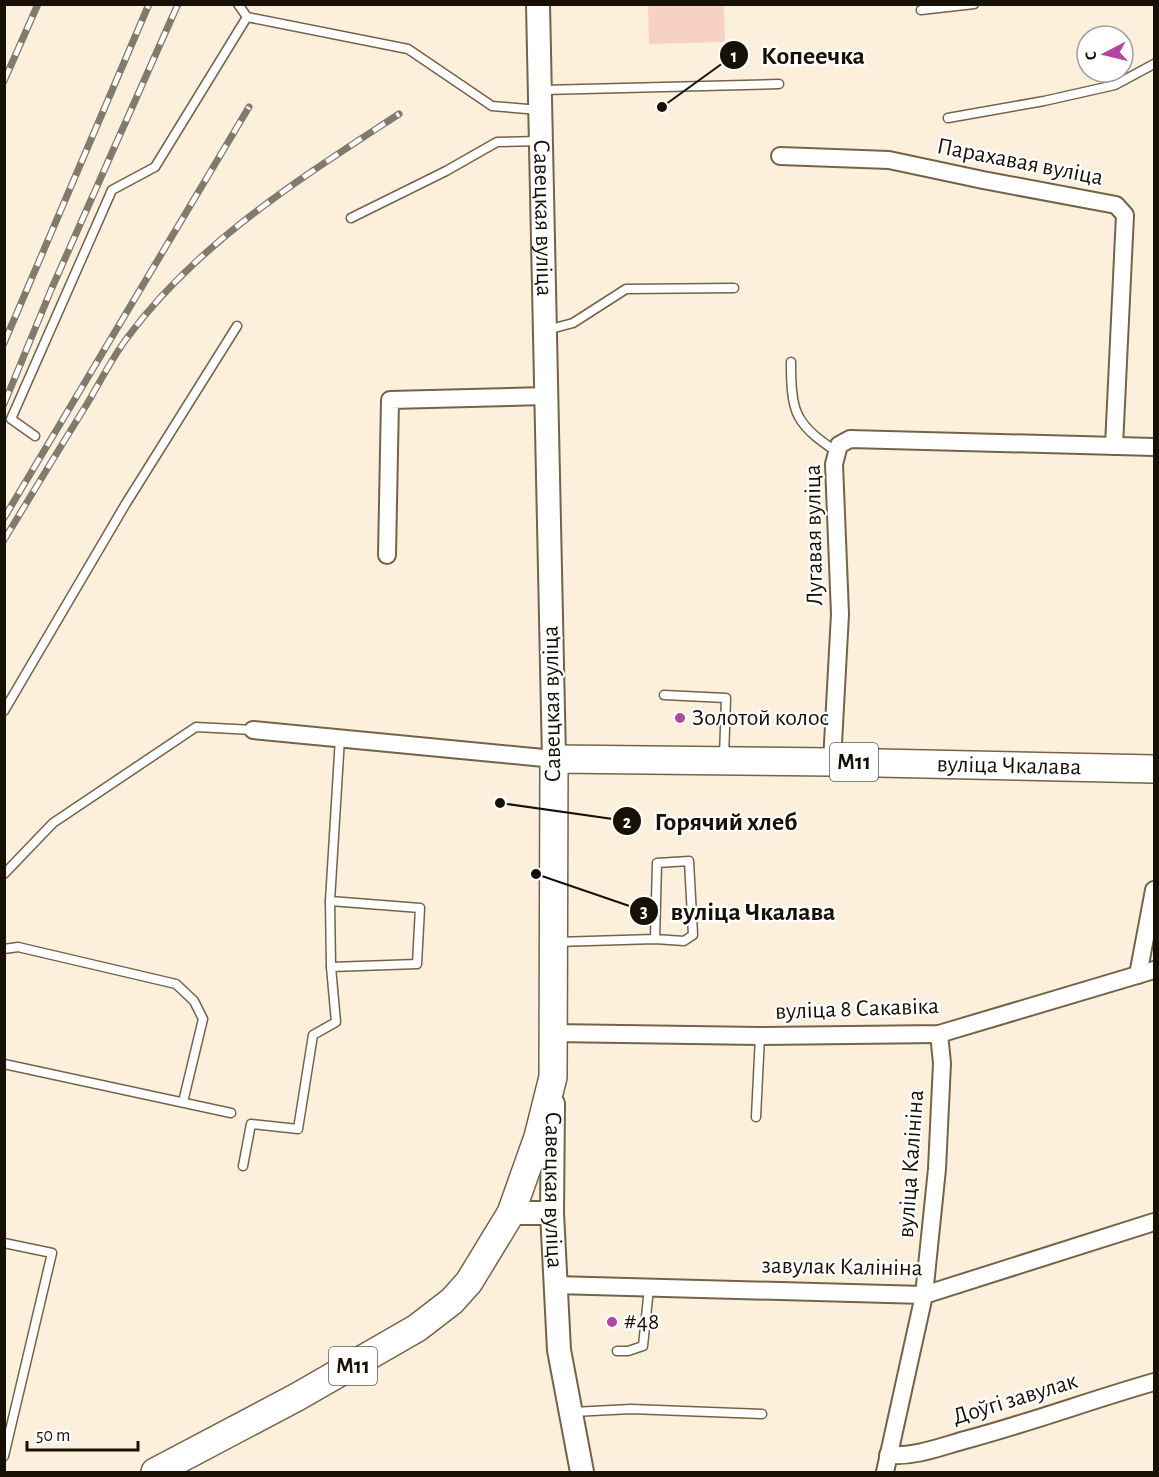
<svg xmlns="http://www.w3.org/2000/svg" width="1159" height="1477" font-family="'Alegreya Sans',sans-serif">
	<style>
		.grass { fill: #f7d1c6 }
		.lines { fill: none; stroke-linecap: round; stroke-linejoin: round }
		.service-casing { stroke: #746347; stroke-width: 11 }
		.minor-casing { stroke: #746347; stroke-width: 20 }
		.secondary-casing { stroke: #746347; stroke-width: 26 }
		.trunk-casing { stroke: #746347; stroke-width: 30 }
		.service { stroke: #fff; stroke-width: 8 }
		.minor { stroke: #fff; stroke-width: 16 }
		.secondary { stroke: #fff; stroke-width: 22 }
		.trunk { stroke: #fff; stroke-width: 27 }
		.rail-casing { stroke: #827a6b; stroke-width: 7 }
		.rail { stroke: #fff; stroke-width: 4.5; stroke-dasharray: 14; stroke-linecap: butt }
		.poi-dot { fill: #b345a2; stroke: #fff; stroke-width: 2 }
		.labels { text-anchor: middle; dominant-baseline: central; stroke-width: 4.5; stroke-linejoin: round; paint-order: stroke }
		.shield { fill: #fff; stroke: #5c5850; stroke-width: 1.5 }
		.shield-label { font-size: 22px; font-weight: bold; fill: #161005 }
		.street-label { font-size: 24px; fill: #161005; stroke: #fff }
		.poi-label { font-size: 24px; fill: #161005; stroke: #fff; text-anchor: start }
		.leader { fill: none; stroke: #161005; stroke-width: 2 }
		.callout-dot { fill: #161005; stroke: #fff; stroke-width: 2 }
		.mark-label { font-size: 18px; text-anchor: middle; font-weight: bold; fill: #fff }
		.callout-label { font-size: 26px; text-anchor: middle; font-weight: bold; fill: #161005; stroke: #fff; stroke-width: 4.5; stroke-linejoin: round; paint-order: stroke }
	</style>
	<rect width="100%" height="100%" fill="#fcf0dd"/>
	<polygon class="grass" points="648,5 724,5 725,42 649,44"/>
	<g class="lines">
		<defs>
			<g id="service">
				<polyline points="238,4 247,17"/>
				<polyline points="921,10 974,4"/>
				<polyline points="543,90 779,84"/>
				<polyline points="948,118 1044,101 1115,85 1154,64"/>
				<polyline points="351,218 446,171 497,142 539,141"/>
				<polyline points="547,330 573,323 626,289 734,288"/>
				<path d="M791 362C791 378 791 404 799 417 807 432 824 443 837 452"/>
				<polyline points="35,436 11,419 112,190 155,167 247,17 408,49 492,106 539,110"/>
				<polyline points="664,695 726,698 724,757"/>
				<polyline points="4,711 125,505 237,326"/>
				<polyline points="4,874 53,823 196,727 253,730"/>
				<polyline points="330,901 331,967"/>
				<polyline points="556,942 655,939 684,941 693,935 689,861 657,863 655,939"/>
				<polyline points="4,949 18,947 176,984 194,1001 203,1019 183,1102"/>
				<polyline points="4,1064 231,1113"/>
				<polyline points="756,1117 760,1036"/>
				<polyline points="243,1166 251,1124 298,1129 313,1035 336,1022 331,967 417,964 420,908 330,901 340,738"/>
				<polyline points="4,1243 52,1253 4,1456"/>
				<polyline points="617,1351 628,1351 643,1346 649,1288"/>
				<polyline points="573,1412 631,1409 762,1414"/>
			</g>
			<g id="minor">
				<polyline points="780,156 889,160 983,180 1116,205 1125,215 1114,446"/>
				<polyline points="387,555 390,400 545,396"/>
				<polyline points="253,730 554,759"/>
				<polyline points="832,762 840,614 834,464 839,445 850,439 1154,447"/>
				<polyline points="1138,975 1154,890"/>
				<polyline points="553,1033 760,1036 939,1034 1154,970"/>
				<polyline points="555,1285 924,1295 1154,1222"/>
				<path d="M888 1455C915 1457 940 1447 965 1440 1029 1423 1091 1400 1154 1382"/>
				<polyline points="885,1472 924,1295 937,1169 942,1063 939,1034"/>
			</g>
			<g id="secondary">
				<path id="s1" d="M538 4 554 759"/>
				<path id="s2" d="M553 1104 552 1213 559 1350 582 1472"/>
				<polyline points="511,1213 552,1213"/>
			</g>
			<g id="trunk">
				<path id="s3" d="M155 1472 297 1397 417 1328 452 1301 469 1282 511 1213 538 1137 553 1077 554 759 832 762 1154 769"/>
			</g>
		</defs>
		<use href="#service" class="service-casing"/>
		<use href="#minor" class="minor-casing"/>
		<use href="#secondary" class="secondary-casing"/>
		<use href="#trunk" class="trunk-casing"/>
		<use href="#service" class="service"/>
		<use href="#minor" class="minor"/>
		<use href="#secondary" class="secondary"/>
		<use href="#trunk" class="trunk"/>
		<defs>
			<g id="rail">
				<polyline points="4,81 38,4"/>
				<polyline points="4,343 149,4"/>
				<polyline points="4,404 51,290 178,4"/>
				<polyline points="4,518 249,107"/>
				<path d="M4 540C32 494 59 449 87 404 100 382 112 358 127 338 198 242 301 178 399 114"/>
			</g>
		</defs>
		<use href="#rail" class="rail-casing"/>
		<use href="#rail" class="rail"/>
	</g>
	<g class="poi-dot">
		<circle cx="680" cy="718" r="6"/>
		<circle cx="612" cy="1322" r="6"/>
	</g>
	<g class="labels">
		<g class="shield">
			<rect x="830" y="743" width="48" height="38" rx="4.5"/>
			<rect x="329" y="1347" width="48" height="38" rx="4.5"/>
		</g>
		<g class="shield-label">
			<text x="854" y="762">М11</text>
			<text x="353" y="1366">М11</text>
		</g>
		<g class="street-label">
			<text transform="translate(1020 162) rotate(11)">Парахавая вуліца</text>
			<text stroke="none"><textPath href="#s1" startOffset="214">Савецкая вуліца</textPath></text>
			<text transform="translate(814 535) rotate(-91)">Лугавая вуліца</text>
			<text transform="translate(552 704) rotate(-91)">Савецкая вуліца</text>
			<text stroke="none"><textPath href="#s3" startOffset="1365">вуліца Чкалава</textPath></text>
			<text transform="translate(857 1009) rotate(-2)">вуліца 8 Сакавіка</text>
			<text transform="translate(911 1164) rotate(-86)">вуліца Калініна</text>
			<text stroke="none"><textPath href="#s2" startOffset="86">Савецкая вуліца</textPath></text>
			<text transform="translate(842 1267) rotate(1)">завулак Калініна</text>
			<text transform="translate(1015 1399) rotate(-17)">Доўгі завулак</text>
		</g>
		<g class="poi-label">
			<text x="692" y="718">Золотой колос</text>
			<text x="624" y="1322">#48</text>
		</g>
	</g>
	<path class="leader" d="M662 107L734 55M500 803L627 821M536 874L644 911"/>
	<g class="callout-dot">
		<circle cx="662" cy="107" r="6"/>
		<circle cx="500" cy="803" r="6"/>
		<circle cx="536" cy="874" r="6"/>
		<circle cx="734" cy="55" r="15"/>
		<circle cx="627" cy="821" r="15"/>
		<circle cx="644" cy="911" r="15"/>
	</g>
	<g class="mark-label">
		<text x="734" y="62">1</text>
		<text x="627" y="828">2</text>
		<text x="644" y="917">3</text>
	</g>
	<g class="callout-label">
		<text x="813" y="64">Копеечка</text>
		<text x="726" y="830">Горячий хлеб</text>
		<text x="753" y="920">вуліца Чкалава</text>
	</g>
	<rect width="1159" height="1477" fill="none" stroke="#161005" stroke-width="12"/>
	<g transform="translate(1105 54) rotate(263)"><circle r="28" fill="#ffffff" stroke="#a29f9b" stroke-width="1.5"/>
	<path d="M0-4.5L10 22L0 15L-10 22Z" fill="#b345a2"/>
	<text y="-9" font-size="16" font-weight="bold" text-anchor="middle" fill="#161005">С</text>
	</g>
	<path d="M27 1441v9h111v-9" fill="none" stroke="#161005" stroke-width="3"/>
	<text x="36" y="1441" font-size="18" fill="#161005" stroke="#ffffff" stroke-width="4.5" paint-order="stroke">50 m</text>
</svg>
